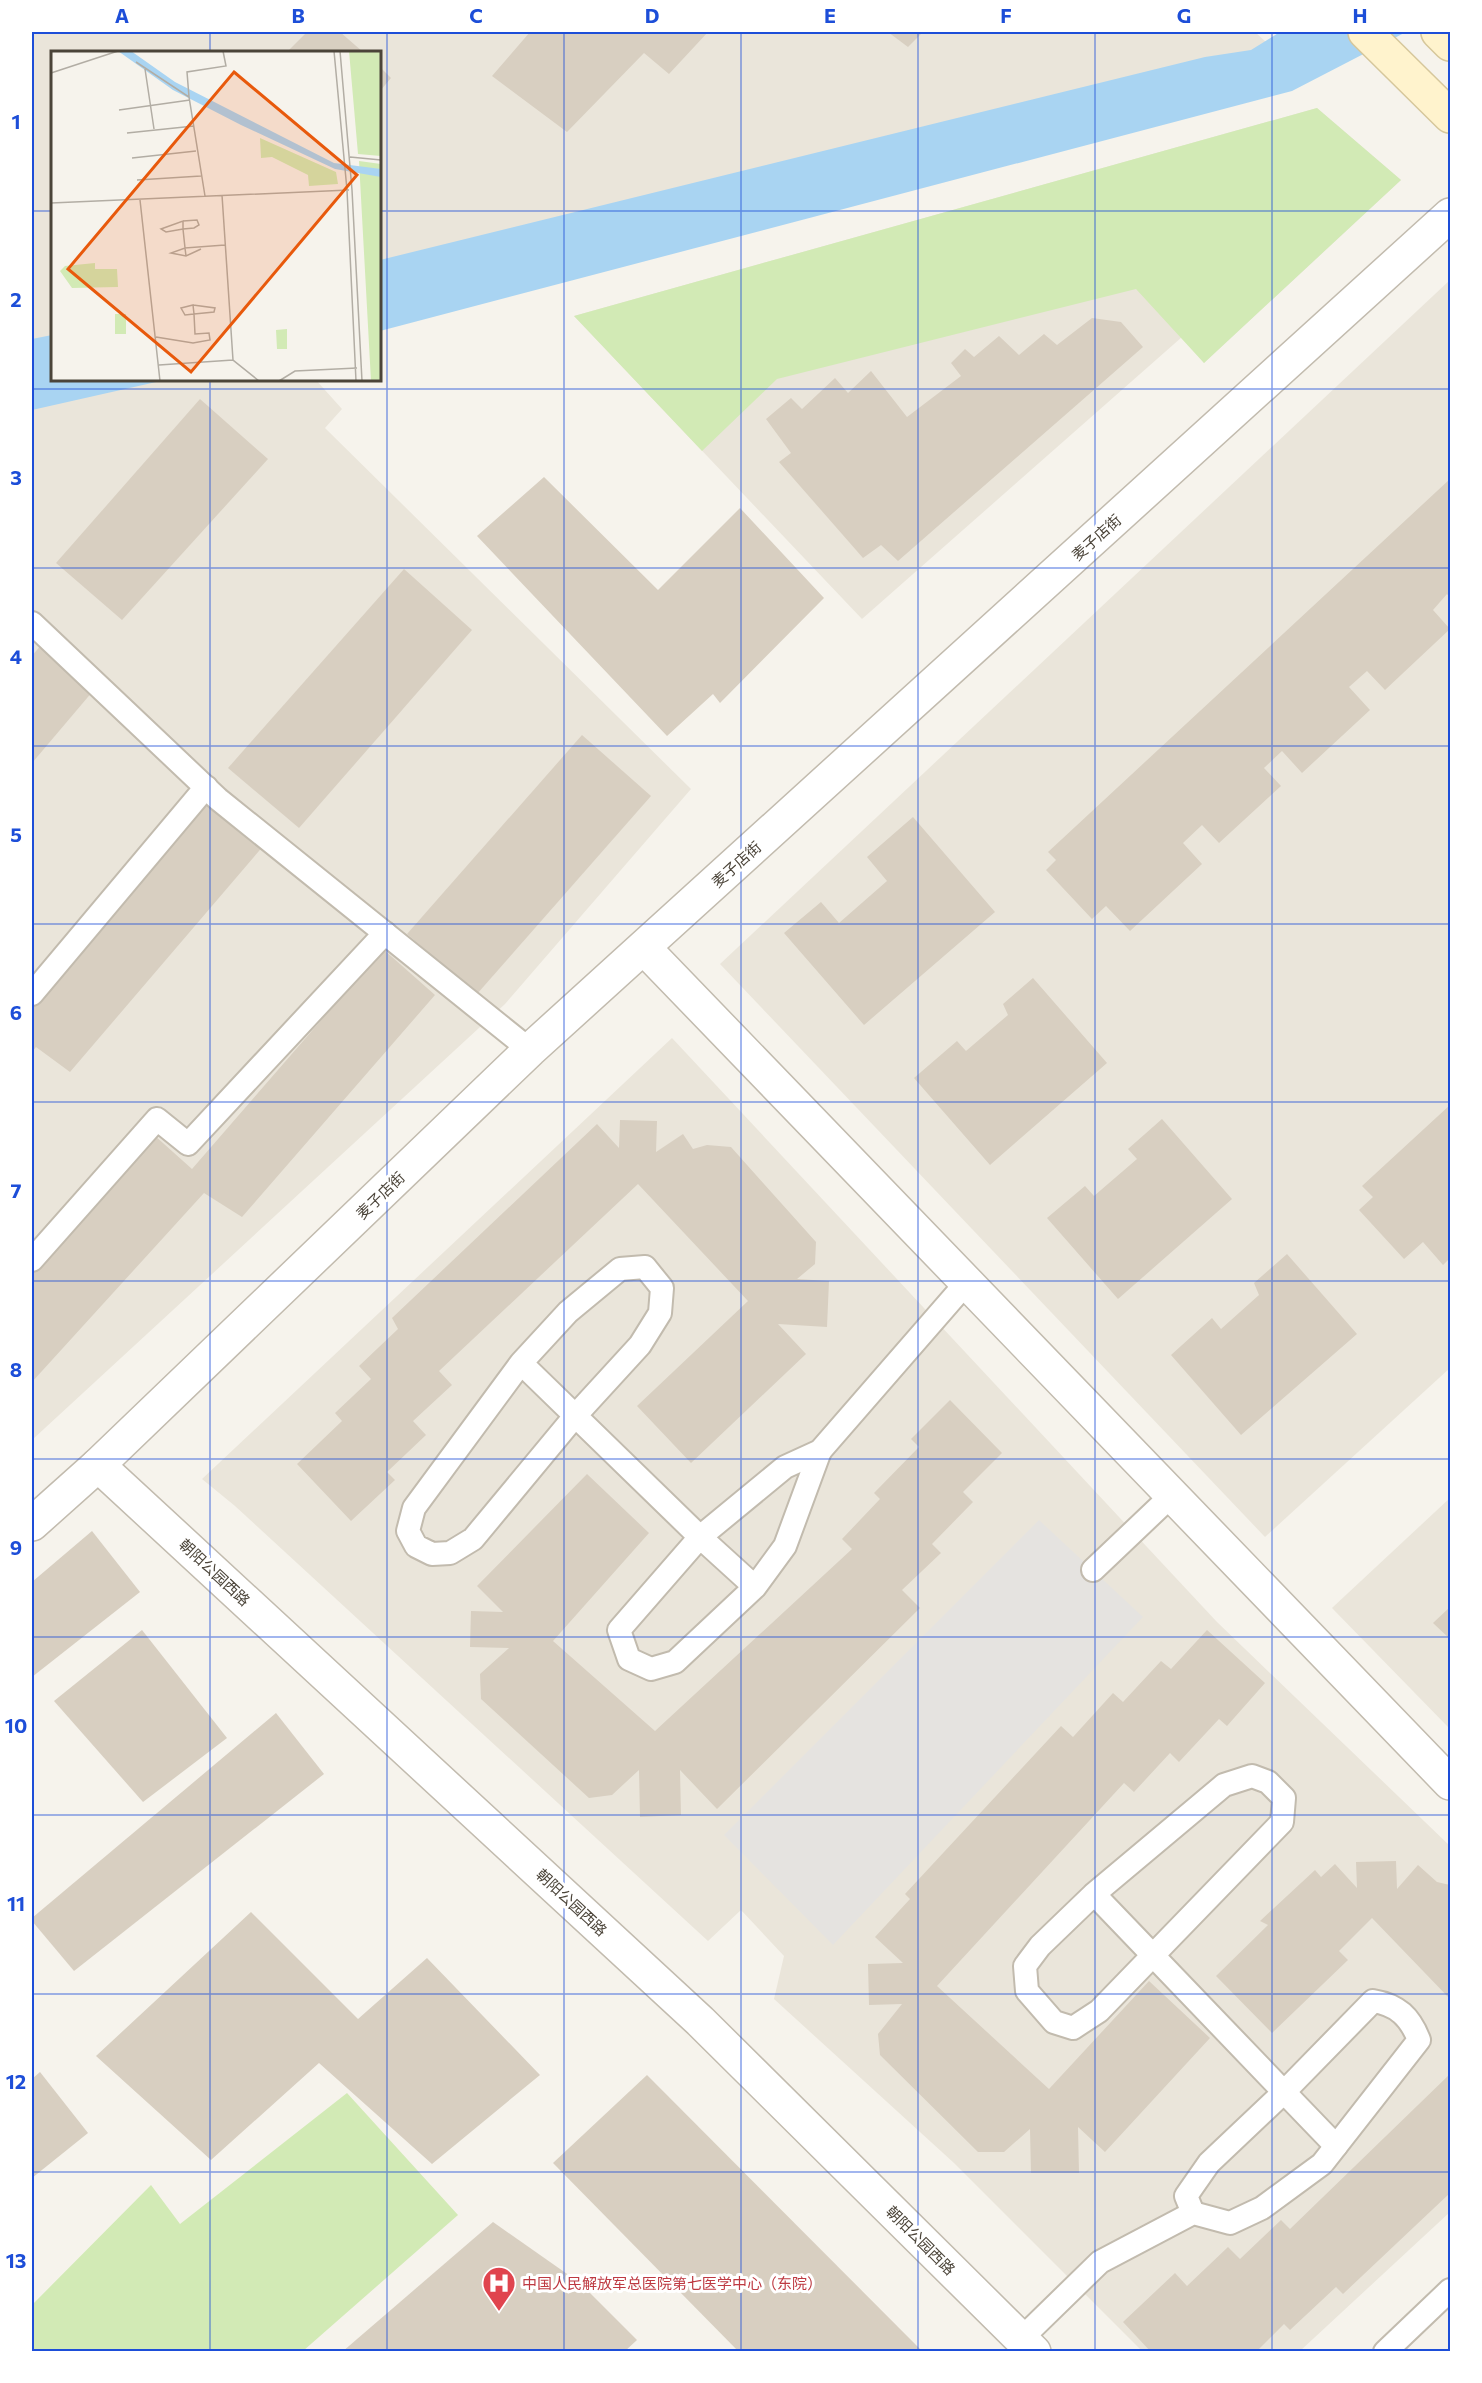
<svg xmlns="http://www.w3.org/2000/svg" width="1482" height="2383" font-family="Commissioner,'Noto Sans SC',sans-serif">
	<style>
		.residential { fill: #eae5da }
		.green { fill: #d2eab5 }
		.parking { fill: #e5e3e0 }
		.water { fill: #a9d4f2 }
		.building { fill: #d8cfc1 }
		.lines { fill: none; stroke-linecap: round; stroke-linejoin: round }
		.lane-casing { stroke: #c2bbae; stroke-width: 26 }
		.street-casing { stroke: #c2bbae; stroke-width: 36 }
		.secondary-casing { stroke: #d6c79b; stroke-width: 36 }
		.lane { stroke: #fff; stroke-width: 22 }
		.street { stroke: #fff; stroke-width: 33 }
		.secondary { stroke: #fff3cd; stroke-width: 33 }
		.grid { fill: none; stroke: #1d4ed8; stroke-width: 1.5; stroke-opacity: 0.55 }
		.labels { text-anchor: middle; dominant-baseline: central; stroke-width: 6; stroke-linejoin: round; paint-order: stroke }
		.street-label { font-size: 15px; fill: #4b4439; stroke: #fff }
		.health-label { font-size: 15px; fill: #be3a42; stroke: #fff; text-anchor: start }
		.inset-road { fill: none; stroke: #b2ada4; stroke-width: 1.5 }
		.view { fill: #e8590c; fill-opacity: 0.15; stroke: #e8590c; stroke-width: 3 }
		.inset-edge { fill: none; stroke: #4b4439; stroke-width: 3 }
		.neatline { fill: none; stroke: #1d4ed8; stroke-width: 2 }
		.grid-label { font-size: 20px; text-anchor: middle; font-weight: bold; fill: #1d4ed8 }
	</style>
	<rect width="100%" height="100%" fill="#f6f3ec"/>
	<g class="residential">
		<polygon points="32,32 1255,32 1267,43 1261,65 380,310 380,52 52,52 52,380 316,380 342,409 325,428 691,789 505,1004 32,1440"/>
		<polygon points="1317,108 1401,180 1204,363 1182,337 862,619 574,316"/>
		<polygon points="1450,280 1450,1368 1265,1537 720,964"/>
		<polygon points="672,1038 1217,1622 1450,1846 1450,2212 1300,2351 1142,2351 954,2163 774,1999 784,1956 741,1910 708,1941 235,1506 202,1479"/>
		<polygon points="1450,1498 1450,1729 1332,1608"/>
	</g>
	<g class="green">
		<polygon points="1317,108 1401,180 1204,363 1136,289 777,379 702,451 574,316"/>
		<polygon points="347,2093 458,2215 303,2351 32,2351 32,2305 151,2185 180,2224"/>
	</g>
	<polygon class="parking" points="1039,1520 1143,1617 833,1945 724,1835"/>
	<g class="water">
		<polygon points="1280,32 1406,32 1292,91 380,331 380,260 1205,57 1251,50"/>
		<polygon points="52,335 52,380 165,380 32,410 32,339"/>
	</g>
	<g class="building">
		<polygon points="307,32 340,32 363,52 287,52"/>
		<polygon points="530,32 708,32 669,74 644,53 567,132 492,76"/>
		<polygon points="888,32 923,32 908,47"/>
		<polygon points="380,67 391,78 380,91"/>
		<polygon points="1092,318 1121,322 1143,347 898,561 881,545 863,558 779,462 791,453 766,419 791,398 802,409 835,378 848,393 871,371 907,417 961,376 951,363 965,349 974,357 999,336 1019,355 1044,334 1057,345"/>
		<polygon points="200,399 268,459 122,620 56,563"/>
		<polygon points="544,477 658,590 740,508 824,598 720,703 713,694 667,736 477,536"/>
		<polygon points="1450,479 1450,598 1447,594 1433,610 1450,629 1385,690 1367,671 1349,687 1370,710 1302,773 1282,751 1264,768 1281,786 1219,843 1202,825 1183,843 1202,864 1130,931 1106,906 1092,919 1046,870 1056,860 1048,852"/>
		<polygon points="404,569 472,630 299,828 228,768"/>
		<polygon points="41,645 93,691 32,763 32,656"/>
		<polygon points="582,735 651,796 477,994 407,934"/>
		<polygon points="212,798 265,844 70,1072 36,1047 32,1052 32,1007"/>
		<polygon points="913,817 995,912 864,1025 784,933 821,902 839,923 887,881 867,857"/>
		<polygon points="383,949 435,995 242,1217 204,1193 32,1382 32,1274 154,1135 192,1169"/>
		<polygon points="1033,978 1107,1063 990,1165 914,1078 957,1041 966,1051 1008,1015 1003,1004"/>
		<polygon points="1450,1105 1450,1258 1443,1265 1423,1242 1404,1259 1359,1210 1373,1197 1362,1186"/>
		<polygon points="1162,1119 1232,1199 1118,1299 1047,1218 1085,1186 1094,1196 1137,1159 1128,1149"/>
		<polygon points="620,1120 657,1121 656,1152 683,1134 693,1149 707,1145 731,1147 816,1242 815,1264 797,1279 829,1281 827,1327 778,1324 806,1354 691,1463 637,1406 748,1301 638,1184 439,1371 452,1385 413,1421 426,1435 387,1472 395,1480 351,1521 297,1464 342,1421 335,1413 371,1379 359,1366 398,1329 392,1318 597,1124 619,1148"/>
		<polygon points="1287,1254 1357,1334 1241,1435 1171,1355 1212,1318 1221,1329 1259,1295 1254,1283"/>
		<polygon points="950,1400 1002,1453 963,1492 973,1502 932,1544 941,1553 902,1590 920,1608 717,1809 680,1770 681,1815 640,1817 639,1770 612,1795 589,1798 481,1699 480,1674 509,1648 470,1647 471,1611 503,1612 477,1586 587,1474 649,1533 553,1641 655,1731 852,1549 842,1539 880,1499 874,1493 919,1447 911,1439"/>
		<polygon points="92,1531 140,1592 32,1677 32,1582"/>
		<polygon points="1450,1607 1450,1639 1433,1623"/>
		<polygon points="142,1630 227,1738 143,1802 54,1701"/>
		<polygon points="1207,1630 1265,1683 1227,1726 1219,1719 1179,1762 1170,1753 1134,1792 1124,1783 937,1986 1049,2089 1149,1981 1210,2038 1105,2152 1078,2127 1079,2173 1031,2173 1030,2129 1004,2152 978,2152 880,2055 878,2034 902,2004 869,2005 868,1964 903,1963 875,1937 910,1899 905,1894 1061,1726 1073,1737 1113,1693 1123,1702 1161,1661 1171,1669"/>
		<polygon points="276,1713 324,1774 74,1971 32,1921 32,1918"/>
		<polygon points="1396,1861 1397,1889 1418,1865 1437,1882 1450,1885 1450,1999 1372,1918 1339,1951 1348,1960 1272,2033 1216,1976 1268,1925 1260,1921 1315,1870 1321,1877 1335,1864 1357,1888 1356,1862"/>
		<polygon points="251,1912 358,2019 427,1958 540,2075 432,2164 319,2063 211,2160 96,2056"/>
		<polygon points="40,2072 88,2133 32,2178 32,2079"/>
		<polygon points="1450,2074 1450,2193 1343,2294 1336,2287 1290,2330 1284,2324 1256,2352 1151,2352 1123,2322 1175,2273 1187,2286 1228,2247 1240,2259 1281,2220 1290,2229"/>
		<polygon points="647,2075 923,2352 739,2352 553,2163"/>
		<polygon points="493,2222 580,2283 637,2340 624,2352 342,2352"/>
	</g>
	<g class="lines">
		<defs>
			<g id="lane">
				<polyline points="32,623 218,799 530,1050"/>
				<polyline points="32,994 206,787"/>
				<polyline points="32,1260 157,1119 188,1144 385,933"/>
				<polyline points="521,1363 568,1312 620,1269 645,1267 662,1288 660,1313 640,1345 575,1416 473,1539 450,1553 432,1554 416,1546 408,1531 414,1508 521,1363 700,1537 785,1467 820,1451 967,1282"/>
				<polyline points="1093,1570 1172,1495"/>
				<polyline points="755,1587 700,1537 619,1630 629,1659 651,1669 675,1662 755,1587 785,1546 820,1451"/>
				<polyline points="1193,2213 1186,2196 1209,2163 1284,2092 1336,2146"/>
				<path d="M1021 2339 1100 2262 1193 2213 1230 2223 1262 2208 1322 2164 1419 2040C1410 2017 1398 2005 1373 2001L1284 2092 1094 1894 1040 1946 1025 1966 1027 1991 1054 2022 1073 2028 1099 2011 1282 1822 1284 1798 1268 1782 1252 1776 1224 1785 1094 1894"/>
				<polyline points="1385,2352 1450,2290"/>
			</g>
			<g id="street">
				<polyline points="644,948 1450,1783"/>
				<polyline points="98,1465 700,2021 1034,2352"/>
				<polyline points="32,1524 98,1465 530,1050 1450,215"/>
			</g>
			<g id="secondary">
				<polyline points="1365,32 1450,116"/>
				<polyline points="1438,32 1450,44"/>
			</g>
		</defs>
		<use href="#lane" class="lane-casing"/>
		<use href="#street" class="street-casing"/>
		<use href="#secondary" class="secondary-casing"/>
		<use href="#lane" class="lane"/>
		<use href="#street" class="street"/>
		<use href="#secondary" class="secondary"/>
	</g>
	<path class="grid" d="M210 32V52M387 32V2352M564 32V2352M741 32V2352M918 32V2352M1095 32V2352M1272 32V2352M32 211H52M380 211H1450M210 380V2352M32 389H1450M32 568H1450M32 746H1450M32 924H1450M32 1102H1450M32 1281H1450M32 1459H1450M32 1637H1450M32 1815H1450M32 1994H1450M32 2172H1450"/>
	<defs>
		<symbol id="hospital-pin" viewBox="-11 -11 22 30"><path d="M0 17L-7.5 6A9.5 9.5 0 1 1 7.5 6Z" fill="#e0444e" stroke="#fff"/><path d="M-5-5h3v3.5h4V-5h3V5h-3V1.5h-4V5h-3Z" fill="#fff"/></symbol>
	</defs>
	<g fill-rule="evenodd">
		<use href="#hospital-pin" x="480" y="2264" width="38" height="52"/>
	</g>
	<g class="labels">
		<g class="street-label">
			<text transform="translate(1096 537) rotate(-42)">麦子店街</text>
			<text transform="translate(736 864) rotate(-42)">麦子店街</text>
			<text transform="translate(380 1195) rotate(-44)">麦子店街</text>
			<text transform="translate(215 1572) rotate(43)">朝阳公园西路</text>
			<text transform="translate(572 1902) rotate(43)">朝阳公园西路</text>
			<text transform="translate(921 2240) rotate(45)">朝阳公园西路</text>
		</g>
		<g class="health-label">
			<text x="522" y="2283">中国人民解放军总医院第七医学中心（东院）</text>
		</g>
	</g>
	<g transform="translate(51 51)">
		<rect width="330" height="330" fill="#f6f3ec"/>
		<path d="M298 0H330V105L307 103ZM209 87 285 121 287 133 258 135 257 124 221 106 210 107ZM308 110 330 113V330H320ZM44 212V218H66L67 236 21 237 9 220 14 215ZM64 263H75V283H64ZM236 278V298H226L225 279Z" fill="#d2eab5"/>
		<path d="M67 0H80L124 31 283 112 330 118V126L284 118 190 74 122 39Z" fill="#a9d4f2"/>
		<path class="inset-road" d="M283 0 296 139 305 330M289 0 301 139 311 330M85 11 138 46 154 145M94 18 103 78M0 22 67 0M138 46 136 21 175 15 172 0M68 59 139 49M76 82 143 75M299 106 330 109M81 107 145 100M86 129 150 125M171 144 182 309 208 330M89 149 109 330M0 152 298 139M132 170 146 169 148 174 143 177 132 178 115 181 110 178 132 170V178L134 197 174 194M135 205 134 197 120 202 135 205 150 198M105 286 142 292 159 289 158 282 144 283 143 263 142 254 130 257 134 264 143 263 163 261 164 257 142 254M108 314 182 309M228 330 244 320 306 317"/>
		<path class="view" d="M183 21 306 124 140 321 17 218Z"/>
		<rect width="330" height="330" class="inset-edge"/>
	</g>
	<rect width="1482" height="2383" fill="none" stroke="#ffffff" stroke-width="66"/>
	<rect x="33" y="33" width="1416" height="2317" class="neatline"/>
	<g class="grid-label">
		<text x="122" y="23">A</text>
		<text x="298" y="23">B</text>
		<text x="476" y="23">C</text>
		<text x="652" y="23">D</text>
		<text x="830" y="23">E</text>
		<text x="1006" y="23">F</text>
		<text x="1184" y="23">G</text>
		<text x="1360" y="23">H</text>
		<text x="16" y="129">1</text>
		<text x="16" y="307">2</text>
		<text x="16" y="485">3</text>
		<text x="16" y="664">4</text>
		<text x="16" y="842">5</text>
		<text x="16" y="1020">6</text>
		<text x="16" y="1198">7</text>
		<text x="16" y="1377">8</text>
		<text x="16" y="1555">9</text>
		<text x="16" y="1733">10</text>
		<text x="16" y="1911">11</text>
		<text x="16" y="2089">12</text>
		<text x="16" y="2268">13</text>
	</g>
</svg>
